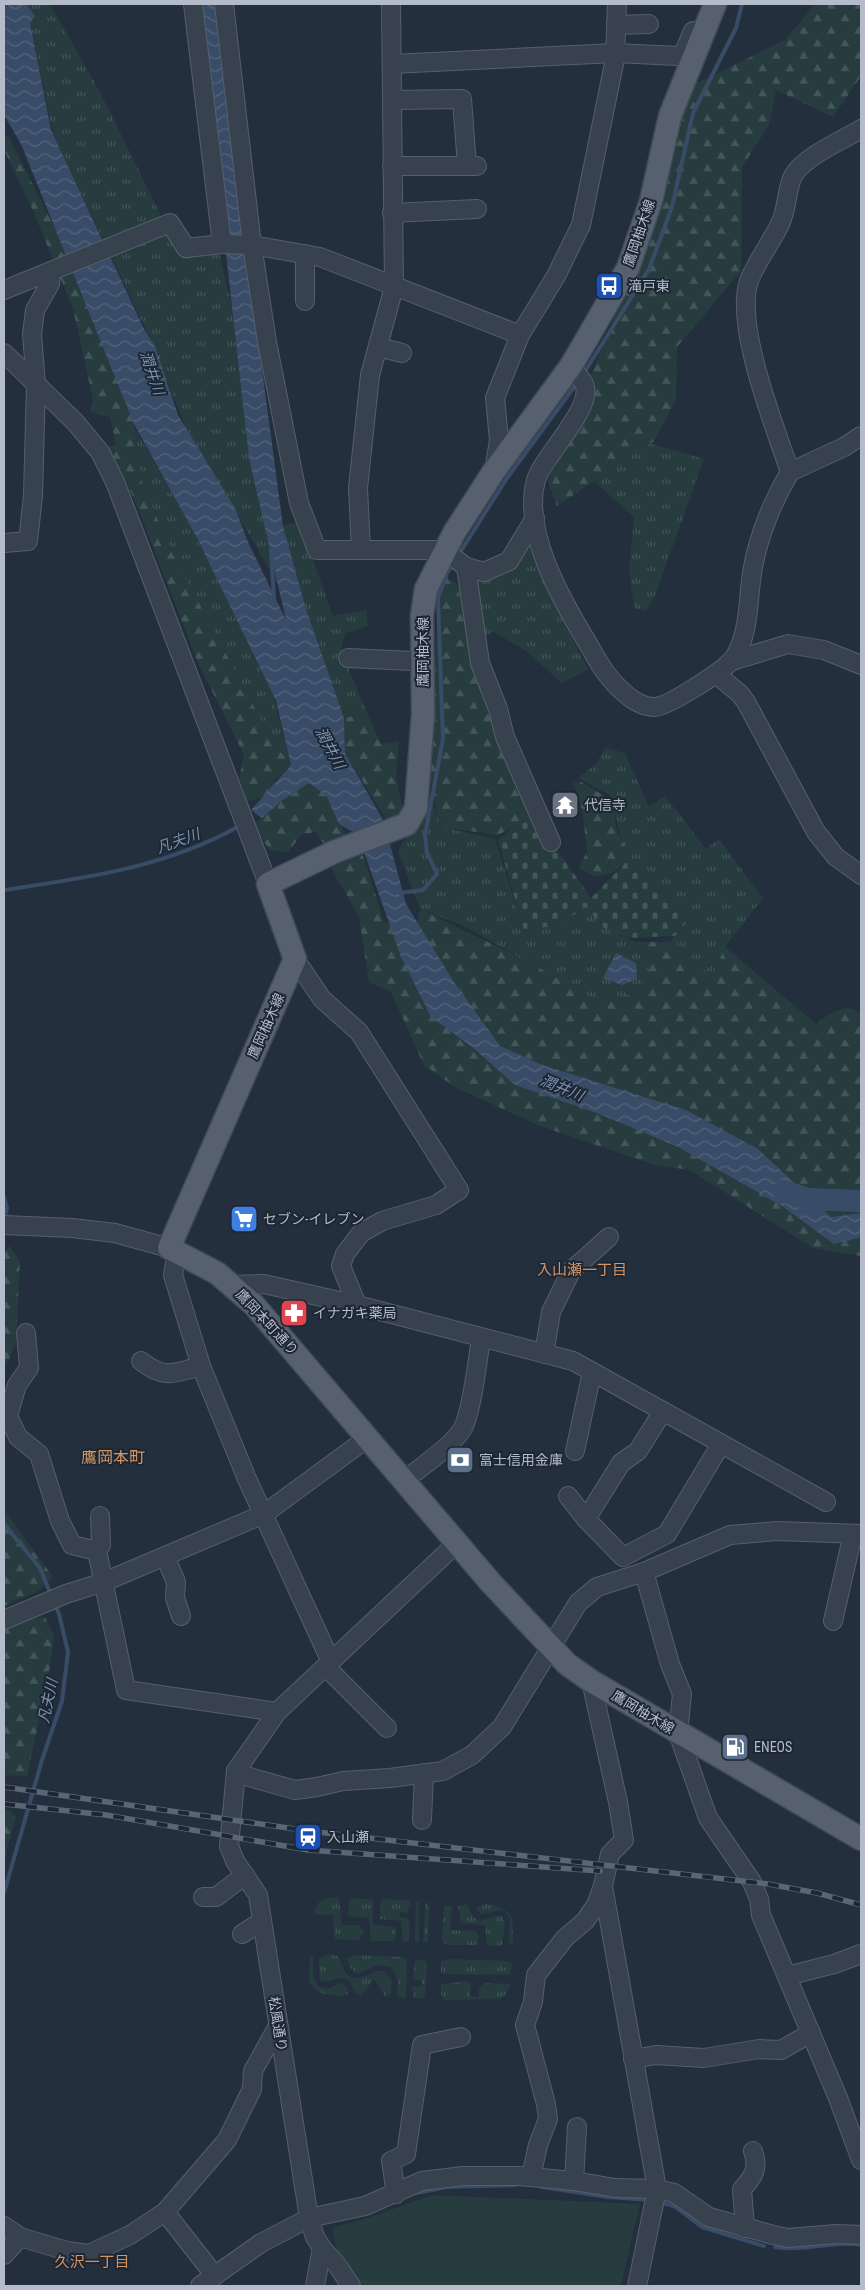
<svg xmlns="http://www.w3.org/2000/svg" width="865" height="2290" font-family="'Roboto Condensed','Noto Sans JP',sans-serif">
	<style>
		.grass { fill: url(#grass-tufts) }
		.forest { fill: url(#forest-firs) }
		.cemetery { fill: url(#cemetery-stones) }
		.garden { fill: #263c3f }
		.water { fill: url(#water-waves) }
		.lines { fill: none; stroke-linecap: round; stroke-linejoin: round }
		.stream { stroke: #394c67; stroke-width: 4 }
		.river { stroke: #394c67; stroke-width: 22 }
		.minor-casing { stroke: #565f6c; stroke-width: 20 }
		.major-casing { stroke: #414a57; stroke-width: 25 }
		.minor { stroke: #38414e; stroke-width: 18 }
		.major { stroke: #56606e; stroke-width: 22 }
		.rail-casing { stroke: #5a6575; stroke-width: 5.5 }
		.rail { stroke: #1d2633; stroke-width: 4; stroke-dasharray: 11; stroke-linecap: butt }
		.labels { text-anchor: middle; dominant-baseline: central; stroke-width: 4; stroke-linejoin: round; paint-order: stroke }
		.street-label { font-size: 14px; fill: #b4bcc9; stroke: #1d2633 }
		.poi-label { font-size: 14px; fill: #b4bcc9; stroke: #1d2633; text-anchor: start }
		.water-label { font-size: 15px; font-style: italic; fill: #7c92b1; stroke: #1d2633 }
		.neighbourhood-label { font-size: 15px; fill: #d59563; stroke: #1d2633 }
		.quarter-label { font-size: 16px; fill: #d59563; stroke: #1d2633 }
	</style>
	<defs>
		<pattern id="grass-tufts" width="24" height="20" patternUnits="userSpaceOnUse" patternTransform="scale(1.25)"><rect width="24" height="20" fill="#263c3f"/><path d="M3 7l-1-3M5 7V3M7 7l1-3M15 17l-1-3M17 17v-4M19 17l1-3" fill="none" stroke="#435659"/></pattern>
		<pattern id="forest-firs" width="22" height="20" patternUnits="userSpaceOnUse" patternTransform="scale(1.25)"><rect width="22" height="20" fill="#263c3f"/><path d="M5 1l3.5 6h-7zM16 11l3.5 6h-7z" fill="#435659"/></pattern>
		<pattern id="cemetery-stones" width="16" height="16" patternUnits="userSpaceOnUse" patternTransform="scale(1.25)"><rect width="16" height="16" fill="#263c3f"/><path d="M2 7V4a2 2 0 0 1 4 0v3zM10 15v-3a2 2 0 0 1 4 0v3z" fill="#435659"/></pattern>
		<pattern id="water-waves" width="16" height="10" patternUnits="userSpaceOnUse" patternTransform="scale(1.25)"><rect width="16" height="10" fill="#394c67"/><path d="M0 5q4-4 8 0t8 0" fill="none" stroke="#53647b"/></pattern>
	</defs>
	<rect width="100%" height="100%" fill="#242f3e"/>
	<g class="grass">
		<polygon points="26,4 50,4 102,96 180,254 219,252 239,337 284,594 212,471 194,448 150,338 53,134"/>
		<polygon points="135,429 195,534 273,696 291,765 274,744 172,553 142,482"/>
		<polygon points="649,443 704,459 654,598 646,611 634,608 629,571 634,517 594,481"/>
		<polygon points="299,521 333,616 366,610 368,626 345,633 341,651 370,720 344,718 311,627 283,526"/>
		<polygon points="530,534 546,589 588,669 562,683 526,651 494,632 475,641 467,574 495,572"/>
		<polygon points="605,748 625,753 649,807 665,796 706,849 719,839 763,898 725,947 712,976 670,942 689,919 627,861 610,795 578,778 596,764"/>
		<polygon points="424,776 441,827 495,839 524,931 562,922 586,907 617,934 635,942 652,966 635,994 594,1000 466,927 420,909 398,851 415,823"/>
		<polygon points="332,1897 339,1898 342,1925 359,1925 363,1931 359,1940 335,1939 333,1915 315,1914 314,1910 320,1901"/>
		<polygon points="354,1898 373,1900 373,1924 396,1928 395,1941 371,1941 369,1918 348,1916 349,1901"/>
		<polygon points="383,1899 409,1900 411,1903 407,1913 400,1912 399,1917 406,1918 410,1923 409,1941 403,1942 401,1921 380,1919 380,1902"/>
		<polygon points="419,1901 419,1943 415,1941 416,1902"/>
		<polygon points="426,1901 429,1906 428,1942 423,1943"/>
		<polygon points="467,1904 473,1917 480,1921 496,1916 501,1916 505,1922 502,1945 493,1946 487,1944 485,1925 461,1923 458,1907"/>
		<path d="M486 1904C514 1909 513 1916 513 1943H509L510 1920 505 1911C496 1909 490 1914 481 1914L476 1908Z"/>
		<polygon points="447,1905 452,1907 450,1930 474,1931 478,1934 478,1945 446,1945 442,1941 444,1907"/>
		<path d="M330 1954 338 1956C341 1961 342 1967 345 1972 356 1987 371 1970 383 1971L392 1980 391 1993 386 1998 374 1979 361 1996C354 1995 353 1986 349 1980 334 1973 333 1985 320 1980L319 1959Z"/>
		<path d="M311 1955H313V1977L319 1987 327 1989 341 1983 348 1988V1994C342 1997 338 1996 332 1995 305 1993 308 1976 311 1955Z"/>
		<path d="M354 1955 403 1957 407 1962 406 1998H401L397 1994 398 1981 391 1967 378 1965 357 1974C351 1970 349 1966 347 1959Z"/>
		<polygon points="423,1959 427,1963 425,1996 422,1998 414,1998 412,1987 422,1986 421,1980 413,1979 415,1961"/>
		<polygon points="446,1959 508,1961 512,1964 510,1975 441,1974 441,1962"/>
		<polygon points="467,1981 471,1985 470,1996 479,1997 479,1988 485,1983 511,1984 506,1994 501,1999 444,2000 441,1994 441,1984"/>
	</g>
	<g class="forest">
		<polygon points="815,4 861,4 861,76 833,117 776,90 769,125 742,167 741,271 677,347 676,400 654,441 557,506 548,482 567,429 607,337 664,172 687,88 785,40"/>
		<polygon points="8,135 87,293 134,424 142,482 170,549 274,744 291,765 275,780 270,795 247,801 239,779 244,755 198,663 136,503 108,447 116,445 110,417 91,412 93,399 73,309 32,208 4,150 4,136"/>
		<polygon points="446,577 457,584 477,667 533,816 498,835 441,827 429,778 438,607"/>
		<polygon points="354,716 370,720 381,744 399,741 396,777 404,815 389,824 345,753 344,718"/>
		<polygon points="581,782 603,795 613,806 617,832 624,843 627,861 612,873 596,877 579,868 587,851 583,815 578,795 573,783"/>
		<polygon points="309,783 324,791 347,838 327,849 316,832 302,834 288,852 269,850 254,825 291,792"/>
		<path d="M363 855 384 922 416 931 420 909 531 963 594 1000 635 994 652 966 635 942H670L712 976 725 947 816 1024C829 1014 845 1002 861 1013V1256L813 1248 690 1170 655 1165 540 1126 455 1087 424 1065 391 992 369 982 359 917 331 867Z"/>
		<polygon points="10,1246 20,1261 16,1341 7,1364 4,1363 4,1252"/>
		<polygon points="4,1510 53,1577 40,1590 4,1606"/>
		<polygon points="45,1617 54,1636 49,1673 27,1776 4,1775 4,1629 28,1619"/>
		<polygon points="4,1808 16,1816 4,1859"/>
	</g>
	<polygon class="cemetery" points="533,816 591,898 627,861 689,919 675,936 628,938 604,928 586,907 558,925 524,931 498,840 514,826"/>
	<polygon class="garden" points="432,2195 640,2204 621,2285 354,2286 337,2253 332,2228 371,2217"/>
	<g class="water">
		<polygon points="4,4 26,4 35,16 30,23 51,130 144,329 155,346 178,415 235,508 248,542 286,620 249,458 198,4 216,4 237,183 283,526 306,609 344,718 345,753 384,822 406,904 454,982 500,1046 542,1065 686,1110 758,1149 831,1217 861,1213 861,1237 834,1244 782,1206 678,1147 597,1113 515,1085 471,1046 431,1017 401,957 358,835 339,824 326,795 309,783 284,799 262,818 251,810 291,765 276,701 197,538 134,424 21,144 4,115"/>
		<polygon points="616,953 636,963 637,979 622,985 603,978"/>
	</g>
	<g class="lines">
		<g class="stream">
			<polyline points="584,373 649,269 672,207 693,113 736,28 742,4"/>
			<polyline points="271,551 274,599"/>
			<polyline points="459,554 507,478 577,383"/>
			<path d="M4 890C86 878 168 867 241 825"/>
			<polyline points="399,893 423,890 437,874 427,853 425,835 443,739 438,598 447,573 454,562"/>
			<polyline points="4,1197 7,1208 4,1219"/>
			<polyline points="4,1524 40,1568 51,1595"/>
			<polyline points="4,1893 42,1760 62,1701 68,1652 59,1614 55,1604"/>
			<polyline points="542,2187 608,2197 650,2200"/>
			<polyline points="411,2194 447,2187 516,2185"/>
			<polyline points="659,2202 674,2206 702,2227 764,2246"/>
			<path d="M775 2247C806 2252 832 2240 861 2245"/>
		</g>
		<polyline class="river" points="784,1191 807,1199 861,1201"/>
		<defs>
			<g id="minor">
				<polyline points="193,4 222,244"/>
				<polyline points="224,4 252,245 267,342 299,503 317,550 444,550 466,567 480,663 498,709 505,737 551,842"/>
				<polyline points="616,25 649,24"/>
				<polyline points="392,64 615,53 678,56 684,52 693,31"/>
				<polyline points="392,100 462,99 467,166"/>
				<polyline points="392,166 477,166"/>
				<polyline points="392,213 477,209"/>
				<polyline points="4,290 170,223 186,248 222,244 252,245 320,257 520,335"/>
				<polyline points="305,301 305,254"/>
				<polyline points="378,347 402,353"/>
				<polyline points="4,353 75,422 100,452 115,482 268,884"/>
				<path d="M571 366C575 372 581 378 584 384 595 407 543 456 536 480 522 531 561 599 587 642 596 658 605 675 619 688 628 697 640 707 654 707 668 707 721 672 731 661 735 658 737 653 739 648 750 624 748 593 753 567 759 535 773 500 790 472L844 447 861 436"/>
				<polyline points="494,471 499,440 495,398 520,335 556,276 581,225 615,59 617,4"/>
				<path d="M790 472C775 427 734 325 749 281 755 264 772 241 780 224 787 211 787 187 793 176 803 157 843 140 861 129"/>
				<polyline points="4,543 28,541 33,496 36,385 32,334 35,310 50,284 51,271"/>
				<polyline points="361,550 358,488 370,375 394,287 391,4"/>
				<polyline points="466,567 484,572 509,561 535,518"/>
				<polyline points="348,658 412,661 423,664"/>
				<polyline points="732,661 788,644 824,650 861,665"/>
				<polyline points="716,674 740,694 746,702 816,832 836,857 861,875"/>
				<polyline points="295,959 322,999 359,1032 459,1190 436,1205 382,1221 361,1233 345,1254 341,1266 357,1305"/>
				<polyline points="4,1225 72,1228 115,1233 169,1248"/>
				<polyline points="177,1251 173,1275 201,1366 247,1479 331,1662"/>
				<polyline points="232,1285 264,1284 357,1305 573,1361 826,1502"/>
				<polyline points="26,1333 29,1368 17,1385 8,1416 18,1437 39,1454 60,1521 72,1545 97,1551"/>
				<polyline points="544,1354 551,1312 571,1271 609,1237"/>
				<path d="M141 1361C165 1380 174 1373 201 1366"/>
				<polyline points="663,1411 638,1451 621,1463 586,1519 623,1557 667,1534 721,1444"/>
				<polyline points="575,1451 592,1372"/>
				<path d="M404 1481C420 1467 456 1444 464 1426 473 1404 477 1363 481 1339"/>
				<polyline points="568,1496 586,1519"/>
				<polyline points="100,1516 101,1545 97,1551 126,1690 277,1712"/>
				<polyline points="165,1556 176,1582 175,1598 181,1616"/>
				<polyline points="644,1572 670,1664 682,1694 678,1733 708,1818 752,1882 759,1899 761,1915 838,2098 861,2160"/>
				<polyline points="4,1620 66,1594 104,1582 264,1514 369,1437"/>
				<polyline points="833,1621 853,1534"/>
				<polyline points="326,1667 387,1728"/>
				<polyline points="236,1771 246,1776 295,1790 317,1787 343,1781 390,1778 443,1771 472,1755 502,1727 578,1603 597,1587 644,1572 730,1535 778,1531 861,1534"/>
				<polyline points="422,1820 424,1773"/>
				<polyline points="603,1886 657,2189 637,2286"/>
				<polyline points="203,1897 216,1897 245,1875"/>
				<polyline points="242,1934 262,1921"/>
				<polyline points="787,1976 834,1964 861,1954"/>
				<polyline points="633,2059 656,2055 704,2058 759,2049 781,2050 811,2033"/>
				<polyline points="531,2177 538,2145 548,2119 546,2104 525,2025 533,2002 536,1975 565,1938 585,1921 596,1905 603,1886 610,1854 624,1840 618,1802 591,1681"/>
				<polyline points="574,2181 577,2127"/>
				<polyline points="396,2194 391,2161 406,2154 422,2045 461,2037"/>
				<polyline points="165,2212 215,2276"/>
				<polyline points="4,2226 20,2237"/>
				<path d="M745 2228 742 2189C754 2177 759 2167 753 2151"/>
				<polyline points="322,2248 337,2265 351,2286"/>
				<polyline points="4,2255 20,2237 67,2251 89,2254 130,2235 165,2212 227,2140 252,2089 253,2071 278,2026"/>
				<polyline points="200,2286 261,2243 309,2218 365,2206 422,2181 463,2176 519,2176 574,2181 615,2188 657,2189 674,2193 709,2217 773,2235 788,2238 837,2234 861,2235"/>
				<polyline points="315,2286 322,2248 315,2237 309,2218 258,1895 235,1861 229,1846 236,1771 277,1712 457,1543"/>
			</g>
			<polyline id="major" points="715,4 670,116 651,201 628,268 571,366 494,471 454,533 426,589 422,615 423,714 416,808 407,824 334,852 268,884 295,959 169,1248 217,1273 254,1305 491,1583 567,1664 591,1681 861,1839"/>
		</defs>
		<use href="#minor" class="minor-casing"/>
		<use href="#major" class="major-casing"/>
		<use href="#minor" class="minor"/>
		<use href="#major" class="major"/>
		<defs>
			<g id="rail">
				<polyline points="4,1787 309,1831 768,1884 817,1893 861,1905"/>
				<polyline points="4,1804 106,1815 308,1850 600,1871"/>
			</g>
		</defs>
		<use href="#rail" class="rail-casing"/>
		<use href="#rail" class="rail"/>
	</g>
	<defs>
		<symbol id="bus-square" viewBox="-11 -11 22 22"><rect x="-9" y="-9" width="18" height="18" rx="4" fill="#1a4fb4" stroke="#1d2633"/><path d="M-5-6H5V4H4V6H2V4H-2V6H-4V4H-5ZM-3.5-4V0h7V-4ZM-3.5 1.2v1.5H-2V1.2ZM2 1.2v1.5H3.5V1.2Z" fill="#fff"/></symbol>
		<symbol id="temple-square" viewBox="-11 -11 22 22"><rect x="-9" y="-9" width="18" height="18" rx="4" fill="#6b7280" stroke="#1d2633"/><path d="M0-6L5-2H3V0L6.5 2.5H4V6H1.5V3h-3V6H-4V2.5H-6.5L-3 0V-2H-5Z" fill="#fff"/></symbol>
		<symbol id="supermarket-square" viewBox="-11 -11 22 22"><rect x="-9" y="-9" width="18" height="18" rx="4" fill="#3f7fe0" stroke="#1d2633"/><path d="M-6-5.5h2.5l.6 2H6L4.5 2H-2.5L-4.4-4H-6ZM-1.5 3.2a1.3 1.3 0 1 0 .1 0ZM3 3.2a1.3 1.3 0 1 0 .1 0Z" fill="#fff"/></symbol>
		<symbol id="pharmacy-square" viewBox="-11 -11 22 22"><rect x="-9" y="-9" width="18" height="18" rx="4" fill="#e0444e" stroke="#1d2633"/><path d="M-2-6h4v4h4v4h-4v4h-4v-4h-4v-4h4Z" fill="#fff"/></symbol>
		<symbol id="bank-square" viewBox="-11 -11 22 22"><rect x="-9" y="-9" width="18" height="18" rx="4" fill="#5c6f8a" stroke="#1d2633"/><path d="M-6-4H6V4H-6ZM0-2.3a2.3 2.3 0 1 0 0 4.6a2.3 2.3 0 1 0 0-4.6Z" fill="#fff"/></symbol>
		<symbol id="fuel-square" viewBox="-11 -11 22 22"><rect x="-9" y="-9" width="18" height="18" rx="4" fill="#5c6f8a" stroke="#1d2633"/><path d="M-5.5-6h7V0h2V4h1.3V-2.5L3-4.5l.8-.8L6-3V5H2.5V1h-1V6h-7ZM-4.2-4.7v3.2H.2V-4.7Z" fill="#fff"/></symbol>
		<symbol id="station-square" viewBox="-11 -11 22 22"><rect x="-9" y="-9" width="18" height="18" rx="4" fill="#1a4fb4" stroke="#1d2633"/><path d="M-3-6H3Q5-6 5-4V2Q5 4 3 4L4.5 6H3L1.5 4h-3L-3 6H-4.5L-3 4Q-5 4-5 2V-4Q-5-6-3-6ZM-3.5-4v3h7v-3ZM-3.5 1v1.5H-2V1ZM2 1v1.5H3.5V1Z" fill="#fff"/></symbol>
	</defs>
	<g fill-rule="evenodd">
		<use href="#bus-square" x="593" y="270" width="32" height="32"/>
		<use href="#temple-square" x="549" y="789" width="32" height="32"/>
		<use href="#supermarket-square" x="228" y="1203" width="32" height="32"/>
		<use href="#pharmacy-square" x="278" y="1297" width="32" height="32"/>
		<use href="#bank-square" x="444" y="1444" width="32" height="32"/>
		<use href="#fuel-square" x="719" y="1731" width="32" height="32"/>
		<use href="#station-square" x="292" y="1821" width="32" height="32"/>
	</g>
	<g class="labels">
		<g class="street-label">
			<text transform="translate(639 233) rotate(-71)">鷹岡柚木線</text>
			<text transform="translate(423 652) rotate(-90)">鷹岡柚木線</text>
			<text transform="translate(266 1026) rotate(-66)">鷹岡柚木線</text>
			<text transform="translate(267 1322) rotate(47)">鷹岡本町通り</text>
			<text transform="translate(643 1712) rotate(31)">鷹岡柚木線</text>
			<text transform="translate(278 2024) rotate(81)">松風通り</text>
		</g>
		<g class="poi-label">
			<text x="628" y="286">滝戸東</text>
			<text x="584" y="805">代信寺</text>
			<text x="263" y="1219">セブン-イレブン</text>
			<text x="313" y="1313">イナガキ薬局</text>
			<text x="479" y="1460">富士信用金庫</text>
			<text x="754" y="1747">ENEOS</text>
			<text x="327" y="1837">入山瀬</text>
		</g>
		<g class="water-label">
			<text transform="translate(152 373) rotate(71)">潤井川</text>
			<text transform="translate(330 748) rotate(62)">潤井川</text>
			<text transform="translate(178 841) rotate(-20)">凡夫川</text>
			<text transform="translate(562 1088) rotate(22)">潤井川</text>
			<text transform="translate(48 1701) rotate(-78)">凡夫川</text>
		</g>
		<g class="neighbourhood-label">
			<text x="582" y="1270">入山瀬一丁目</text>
			<text x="92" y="2262">久沢一丁目</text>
		</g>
		<g class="quarter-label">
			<text x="113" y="1457">鷹岡本町</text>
		</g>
	</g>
	<rect width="865" height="2290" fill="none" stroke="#b4bcc9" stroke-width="10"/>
</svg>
